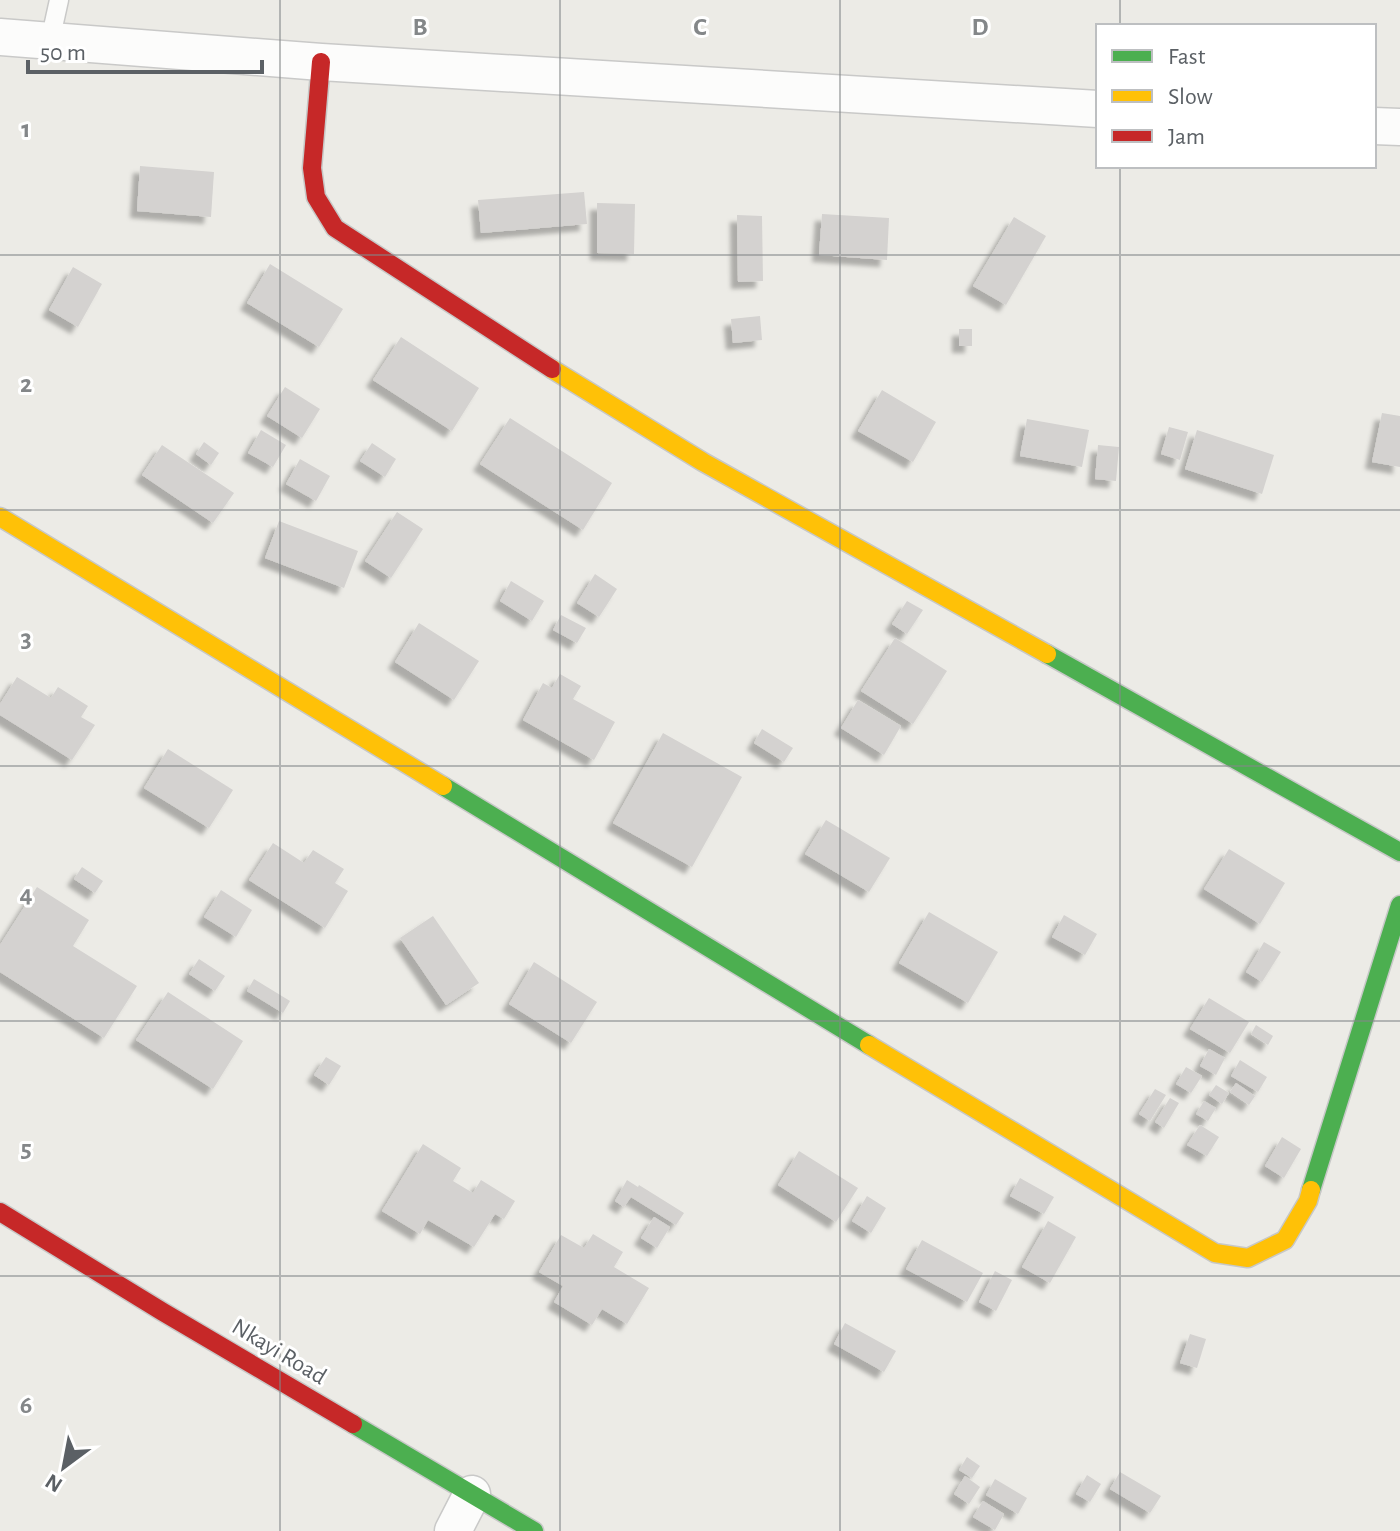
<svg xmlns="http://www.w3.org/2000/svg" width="1400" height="1531" font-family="'Alegreya Sans',sans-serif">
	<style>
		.building { fill: #d4d2d0; filter: url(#shadow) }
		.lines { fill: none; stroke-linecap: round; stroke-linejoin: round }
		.lane-casing { stroke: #c9c9c8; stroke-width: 21 }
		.street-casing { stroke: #c9c9c8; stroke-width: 39 }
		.fast-casing { stroke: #c7c8c7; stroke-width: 21 }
		.slow-casing { stroke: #c7c8c7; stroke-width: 21 }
		.jam-casing { stroke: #c7c8c7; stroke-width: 21 }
		.lane { stroke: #fcfcfb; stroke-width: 18 }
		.street { stroke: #fcfcfb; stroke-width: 36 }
		.fast { stroke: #4caf50; stroke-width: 18 }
		.slow { stroke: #ffc107; stroke-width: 18 }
		.jam { stroke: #c62828; stroke-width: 18 }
		.grid { fill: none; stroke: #848789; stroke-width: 2; stroke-opacity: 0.55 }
		.labels { text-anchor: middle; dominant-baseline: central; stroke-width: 6; stroke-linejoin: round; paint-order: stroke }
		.street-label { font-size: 24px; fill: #5b6065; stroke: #fff }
		.grid-label { font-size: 26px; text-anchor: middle; font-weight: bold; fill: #848789; stroke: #fff; stroke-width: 6; stroke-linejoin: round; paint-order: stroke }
	</style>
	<defs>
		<filter id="shadow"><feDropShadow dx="-7" dy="7" stdDeviation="2" flood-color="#0004"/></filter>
	</defs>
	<rect width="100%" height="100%" fill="#ecebe6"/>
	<g class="building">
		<polygon points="140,166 214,172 211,217 137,211"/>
		<polygon points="584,192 587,224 481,233 478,200"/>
		<polygon points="597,203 635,204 634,254 597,253"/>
		<polygon points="822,214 889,218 887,260 819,255"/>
		<polygon points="737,215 762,216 763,281 738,282"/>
		<polygon points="1014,217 1046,236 1006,305 973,286"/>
		<polygon points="270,264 343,309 319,347 247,303"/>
		<polygon points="73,267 102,284 78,327 49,310"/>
		<polygon points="760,316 762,340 733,343 731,319"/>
		<rect x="959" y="329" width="13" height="17"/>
		<polygon points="401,337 479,388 452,431 373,380"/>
		<polygon points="285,387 320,409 302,438 267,416"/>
		<polygon points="882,390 936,422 913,462 858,431"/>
		<polygon points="1382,413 1400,416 1400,467 1372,462"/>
		<polygon points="510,418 612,483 583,530 480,464"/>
		<polygon points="1027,419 1089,430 1082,467 1020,456"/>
		<polygon points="1169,427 1188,432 1180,460 1161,454"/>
		<polygon points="261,430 286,445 273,467 248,453"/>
		<polygon points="1197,430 1274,455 1262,494 1185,469"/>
		<polygon points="204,442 219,453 211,465 196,454"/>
		<polygon points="372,443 396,459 385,477 360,461"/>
		<polygon points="162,445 234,493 213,523 142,475"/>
		<polygon points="1098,445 1119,447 1116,481 1095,479"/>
		<polygon points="300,459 330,476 316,501 286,484"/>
		<polygon points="397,512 423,529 391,578 365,561"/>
		<polygon points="279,521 358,551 344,588 265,558"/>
		<polygon points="595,574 617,589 599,617 577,603"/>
		<polygon points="511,581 544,601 532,621 500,601"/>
		<polygon points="907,601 923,610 907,634 892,624"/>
		<polygon points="561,615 586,628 577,643 553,630"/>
		<polygon points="419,623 479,661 454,700 395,662"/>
		<polygon points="895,638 947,671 913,724 861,691"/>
		<polygon points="560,674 581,686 573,699 615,722 594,760 523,720 543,683 552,688"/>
		<polygon points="17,677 51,698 58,687 88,706 81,717 95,725 72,760 0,715 0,704"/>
		<polygon points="858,700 901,726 884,755 841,728"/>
		<polygon points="762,729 793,748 784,762 754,743"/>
		<polygon points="663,733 742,777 692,867 613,823"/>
		<polygon points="168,749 233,790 209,828 144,788"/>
		<polygon points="826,820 890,858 869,892 805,854"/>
		<polygon points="273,843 304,863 313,850 344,869 335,883 348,891 325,928 249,880"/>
		<polygon points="1229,849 1285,883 1260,924 1204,889"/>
		<polygon points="82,867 103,881 95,893 74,879"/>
		<polygon points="37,887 89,920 73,946 137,986 104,1038 0,972 0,945"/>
		<polygon points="221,890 252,910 236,937 204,917"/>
		<polygon points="929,912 998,952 968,1003 899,963"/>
		<polygon points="1064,915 1097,934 1085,955 1052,937"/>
		<polygon points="433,916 479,983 446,1005 400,938"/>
		<polygon points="1264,942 1281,952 1262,982 1246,972"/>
		<polygon points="199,959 225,976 215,991 189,974"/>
		<polygon points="534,962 597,1002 571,1043 509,1004"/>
		<polygon points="254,979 290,1001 283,1013 247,991"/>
		<polygon points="168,992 243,1041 213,1089 136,1040"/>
		<polygon points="1209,998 1249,1022 1230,1053 1190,1029"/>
		<polygon points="1256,1025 1273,1036 1268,1045 1251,1034"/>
		<polygon points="1209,1049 1225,1058 1216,1075 1200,1066"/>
		<polygon points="326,1057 341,1066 329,1085 314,1075"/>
		<polygon points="1240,1060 1267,1077 1258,1092 1231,1076"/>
		<polygon points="1186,1067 1202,1076 1191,1093 1176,1084"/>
		<polygon points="1236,1083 1255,1096 1249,1105 1230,1092"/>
		<polygon points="1216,1085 1229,1093 1222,1104 1209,1095"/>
		<polygon points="1155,1089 1166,1095 1150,1121 1139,1114"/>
		<polygon points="1170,1098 1179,1103 1164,1128 1155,1122"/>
		<polygon points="1204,1101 1216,1108 1208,1121 1196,1114"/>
		<polygon points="1200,1125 1219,1137 1207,1156 1187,1145"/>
		<polygon points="1282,1137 1301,1149 1284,1178 1265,1166"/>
		<polygon points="423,1144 461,1168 453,1181 473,1193 481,1180 515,1201 504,1219 495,1214 474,1247 428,1220 420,1234 382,1211"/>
		<polygon points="799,1151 858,1188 836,1222 778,1185"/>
		<polygon points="1020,1178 1054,1197 1044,1214 1010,1196"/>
		<polygon points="627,1180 638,1187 639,1185 684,1213 676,1225 631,1197 624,1207 615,1201"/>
		<polygon points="867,1196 886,1208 871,1233 852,1221"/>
		<polygon points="654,1217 670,1227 657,1248 641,1238"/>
		<polygon points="1048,1221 1076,1237 1050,1283 1022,1267"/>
		<polygon points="593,1234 623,1252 614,1267 649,1288 627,1324 602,1309 592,1325 554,1302 563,1286 539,1272 561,1235 584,1248"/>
		<polygon points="922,1240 983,1273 967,1302 906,1269"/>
		<polygon points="995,1271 1012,1280 996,1311 979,1302"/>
		<polygon points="845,1323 896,1351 884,1372 834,1344"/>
		<polygon points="1190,1334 1206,1339 1197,1368 1180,1363"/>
		<polygon points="967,1457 980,1466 972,1478 959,1470"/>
		<polygon points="1120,1472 1161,1496 1150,1513 1110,1489"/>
		<polygon points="1087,1475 1101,1484 1090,1502 1076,1494"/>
		<polygon points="965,1476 980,1487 969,1504 954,1494"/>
		<polygon points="995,1479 1027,1498 1018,1514 986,1495"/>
		<polygon points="983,1501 1004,1514 995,1530 973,1517"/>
	</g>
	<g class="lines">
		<defs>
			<polyline id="lane" points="50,41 59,0"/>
			<g id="street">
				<polyline points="0,37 321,62 1098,109"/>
				<polyline points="1374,126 1400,127"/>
				<polyline points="453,1531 472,1494"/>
			</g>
			<g id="fast">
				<polyline points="1047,654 1400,852"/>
				<polyline points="443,786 869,1045"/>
				<polyline points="1311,1190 1400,905"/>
				<polyline points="353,1424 534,1531"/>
			</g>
			<g id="slow">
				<polyline points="552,369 703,462 1047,654"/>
				<polyline points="0,517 443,786"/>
				<polyline points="869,1045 1215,1253 1248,1258 1285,1240 1308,1201 1311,1190"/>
			</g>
			<g id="jam">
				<polyline points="321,62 312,168 316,197 335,228 552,369"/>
				<polyline points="0,1212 163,1312 353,1424"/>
			</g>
		</defs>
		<use href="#lane" class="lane-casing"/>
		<use href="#street" class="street-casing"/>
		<use href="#fast" class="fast-casing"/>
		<use href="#slow" class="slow-casing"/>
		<use href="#jam" class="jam-casing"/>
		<use href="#lane" class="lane"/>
		<use href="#street" class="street"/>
		<use href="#fast" class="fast"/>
		<use href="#slow" class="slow"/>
		<use href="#jam" class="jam"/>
	</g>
	<path class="grid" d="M280 0V1531M560 0V1531M840 0V1531M1120 0V26M1120 166V1531M0 255H1400M0 510H1400M0 766H1400M0 1021H1400M0 1276H1400"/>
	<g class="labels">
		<g class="street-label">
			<text transform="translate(279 1352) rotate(31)">Nkayi Road</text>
		</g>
	</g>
	<g class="grid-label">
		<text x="420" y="35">B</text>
		<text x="700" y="35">C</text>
		<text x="980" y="35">D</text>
		<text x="26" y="137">1</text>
		<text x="26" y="392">2</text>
		<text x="26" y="647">3</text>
		<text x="26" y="902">4</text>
		<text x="26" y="1157">5</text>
		<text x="26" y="1413">6</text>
	</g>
	<rect x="1096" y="24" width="280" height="144" fill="#ffffff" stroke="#bdbfc1" stroke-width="2"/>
	<rect x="1112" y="50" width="40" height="12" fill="#4caf50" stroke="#bdbfc1" stroke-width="2"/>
	<text x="1168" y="64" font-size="24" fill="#5b6065">Fast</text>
	<rect x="1112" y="90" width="40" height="12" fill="#ffc107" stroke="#bdbfc1" stroke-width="2"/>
	<text x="1168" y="104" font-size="24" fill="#5b6065">Slow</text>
	<rect x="1112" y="130" width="40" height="12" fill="#c62828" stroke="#bdbfc1" stroke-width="2"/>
	<text x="1168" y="144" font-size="24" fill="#5b6065">Jam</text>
	<g transform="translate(64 1467) rotate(212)" stroke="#ffffff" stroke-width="6" paint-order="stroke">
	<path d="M0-6L14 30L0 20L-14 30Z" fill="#5b6065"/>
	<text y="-12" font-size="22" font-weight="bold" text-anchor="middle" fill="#5b6065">N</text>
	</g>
	<path d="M28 60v12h234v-12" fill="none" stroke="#5b6065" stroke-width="4"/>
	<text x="40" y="60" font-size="24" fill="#5b6065" stroke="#ffffff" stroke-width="6" paint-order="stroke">50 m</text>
</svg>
